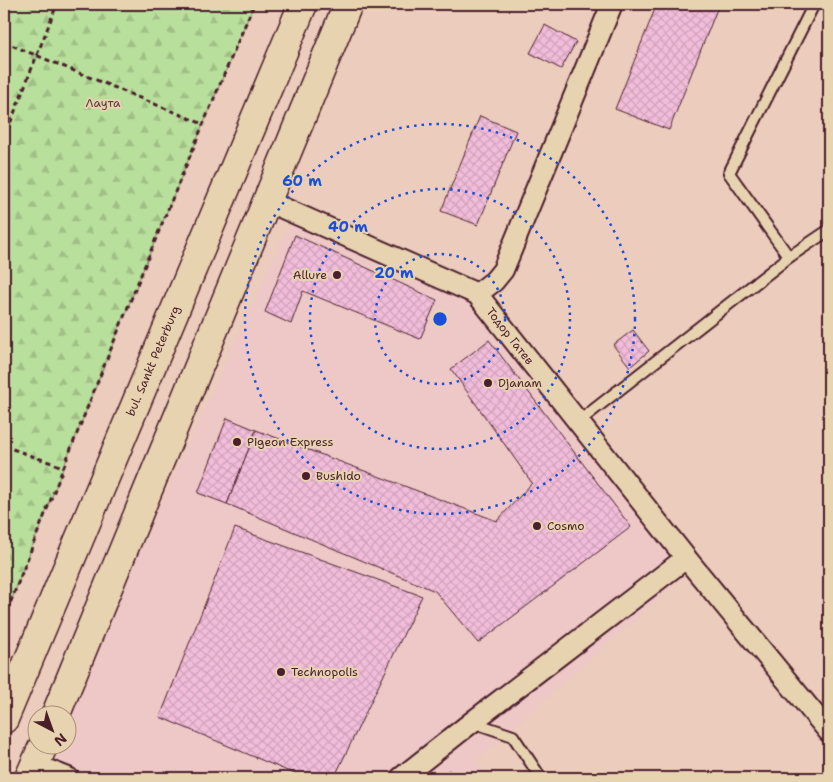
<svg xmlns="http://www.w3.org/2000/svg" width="833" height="782" font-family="'Shantell Sans',sans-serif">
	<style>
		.built { fill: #edc8c6 }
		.forest { fill: url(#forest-firs); stroke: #817f63 }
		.building { fill: url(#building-cross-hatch); stroke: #4a1f2b }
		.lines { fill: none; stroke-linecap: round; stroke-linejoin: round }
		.service-casing { stroke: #4a1f2b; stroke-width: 14 }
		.minor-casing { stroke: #4a1f2b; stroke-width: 24 }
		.primary-casing { stroke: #4a1f2b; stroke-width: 31 }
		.path { stroke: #4a1f2b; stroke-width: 3; stroke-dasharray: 5 4; stroke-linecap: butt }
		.service { stroke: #e8d3b1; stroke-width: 10 }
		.minor { stroke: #e8d3b1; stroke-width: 20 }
		.primary { stroke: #e8d3b1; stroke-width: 28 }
		.ring { fill: none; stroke: #1d4ed8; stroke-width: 2.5; stroke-dasharray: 2.5 5 }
		.poi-dot { fill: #4a1f2b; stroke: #e8d3b1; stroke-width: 2 }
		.labels { text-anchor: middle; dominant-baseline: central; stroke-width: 4; stroke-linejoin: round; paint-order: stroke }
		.park-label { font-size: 12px; fill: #5a3c3c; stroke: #e8d3b1 }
		.poi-label { font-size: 12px; fill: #4a1f2b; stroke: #e8d3b1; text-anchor: start }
		.street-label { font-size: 12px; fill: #4a1f2b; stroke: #e8d3b1 }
		.centre { fill: #1d4ed8; stroke: #e8d3b1; stroke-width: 2.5 }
		.ring-label { font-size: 15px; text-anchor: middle; font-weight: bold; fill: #1d4ed8; stroke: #e8d3b1; stroke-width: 4; stroke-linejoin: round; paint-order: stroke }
	</style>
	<defs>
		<pattern id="forest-firs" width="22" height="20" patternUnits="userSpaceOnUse" patternTransform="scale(1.25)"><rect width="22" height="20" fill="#b8df9b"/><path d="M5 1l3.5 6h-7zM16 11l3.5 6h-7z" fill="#a0bf86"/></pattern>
		<pattern id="building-cross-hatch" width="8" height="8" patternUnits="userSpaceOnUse" patternTransform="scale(1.25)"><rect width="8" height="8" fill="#f1bdda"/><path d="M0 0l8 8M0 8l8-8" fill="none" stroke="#d0a2bb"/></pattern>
	</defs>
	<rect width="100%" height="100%" fill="#ebccbd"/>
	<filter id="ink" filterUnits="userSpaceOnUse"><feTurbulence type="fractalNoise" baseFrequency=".02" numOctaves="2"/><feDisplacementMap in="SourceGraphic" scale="10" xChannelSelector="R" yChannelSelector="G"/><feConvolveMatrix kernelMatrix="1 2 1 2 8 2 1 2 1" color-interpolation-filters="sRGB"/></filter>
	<g filter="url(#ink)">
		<polygon class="built" points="295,213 477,294 686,558 678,581 476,761 489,778 45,778 57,745 68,744 68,717 84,670"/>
		<path class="forest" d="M4 4H254C167 208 84 413 4 619Z"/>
		<g class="building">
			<polygon points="657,4 719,4 669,130 615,109"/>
			<polygon points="545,25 576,42 561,69 530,53"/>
			<polygon points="480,116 516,131 478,225 441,211"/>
			<polygon points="295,235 437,300 420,339 303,291 291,324 265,312"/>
			<polygon points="633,330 649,351 630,367 613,345"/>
			<polygon points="489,340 631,527 478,643 435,591 227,504 256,430 497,521 532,483 451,369"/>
			<polygon points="227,418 256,430 227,504 198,493"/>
			<polygon points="235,528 422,596 334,778 304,778 160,717"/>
			<polygon points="449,770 455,778 438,778"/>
		</g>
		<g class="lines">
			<defs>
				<g id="service">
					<polyline points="789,257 729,173 814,4"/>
					<polyline points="578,422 789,257 829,230"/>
					<polyline points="472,722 513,736 541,778"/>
				</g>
				<g id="minor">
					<polyline points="267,201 477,294 686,558 829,732"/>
					<polyline points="477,294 494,281 503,270 612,4"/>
					<polyline points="35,765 68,778"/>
					<polyline points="401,778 472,722 686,558"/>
				</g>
				<g id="primary">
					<polyline points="56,714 141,507 348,4"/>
					<polyline points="4,719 303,4"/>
					<polyline points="29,778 44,744"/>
				</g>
			</defs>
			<use href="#service" class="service-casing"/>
			<use href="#minor" class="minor-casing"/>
			<use href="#primary" class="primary-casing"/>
			<g class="path">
				<polyline points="4,42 203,124"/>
				<polyline points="4,139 57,4"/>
				<polyline points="4,446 63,467"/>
				<path d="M4 619C84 413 167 208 254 4"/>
			</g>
			<use href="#service" class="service"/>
			<use href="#minor" class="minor"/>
			<use href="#primary" class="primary"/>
		</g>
	</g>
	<g class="ring">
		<circle cx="440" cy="319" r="65"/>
		<circle cx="440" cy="319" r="130"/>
		<circle cx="440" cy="319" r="195"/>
	</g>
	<g class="poi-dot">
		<circle cx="337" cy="275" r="5"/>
		<circle cx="488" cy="383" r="5"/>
		<circle cx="237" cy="442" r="5"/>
		<circle cx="306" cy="476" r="5"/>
		<circle cx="537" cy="526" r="5"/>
		<circle cx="281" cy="672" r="5"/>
	</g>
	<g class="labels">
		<g class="park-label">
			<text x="103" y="103">Лаута</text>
		</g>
		<g class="poi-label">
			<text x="327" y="275" text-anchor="end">Allure</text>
			<text x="498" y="383">Djanam</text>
			<text x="247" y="442">Pigeon Express</text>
			<text x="316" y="476">Bushido</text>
			<text x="547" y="526">Cosmo</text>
			<text x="291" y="672">Technopolis</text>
		</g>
		<g class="street-label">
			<text transform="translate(510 336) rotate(52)">Тодор Гатев</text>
			<text transform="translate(153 361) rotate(-67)">bul. Sankt Peterburg</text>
		</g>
	</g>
	<circle cx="440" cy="319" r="8" class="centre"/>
	<g class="ring-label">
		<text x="302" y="186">60 m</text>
		<text x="348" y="232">40 m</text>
		<text x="394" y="278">20 m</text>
	</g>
	<rect width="833" height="782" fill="none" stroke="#e8d3b1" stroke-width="20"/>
	<rect x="10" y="10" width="813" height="762" fill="none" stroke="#4a1f2b" stroke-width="2" filter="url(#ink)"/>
	<g transform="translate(52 730) rotate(139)"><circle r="24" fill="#e8d3b1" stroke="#a98b7b"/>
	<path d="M0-4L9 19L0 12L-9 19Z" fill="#4a1f2b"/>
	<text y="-8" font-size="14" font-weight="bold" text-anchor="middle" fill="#4a1f2b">N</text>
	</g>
</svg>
